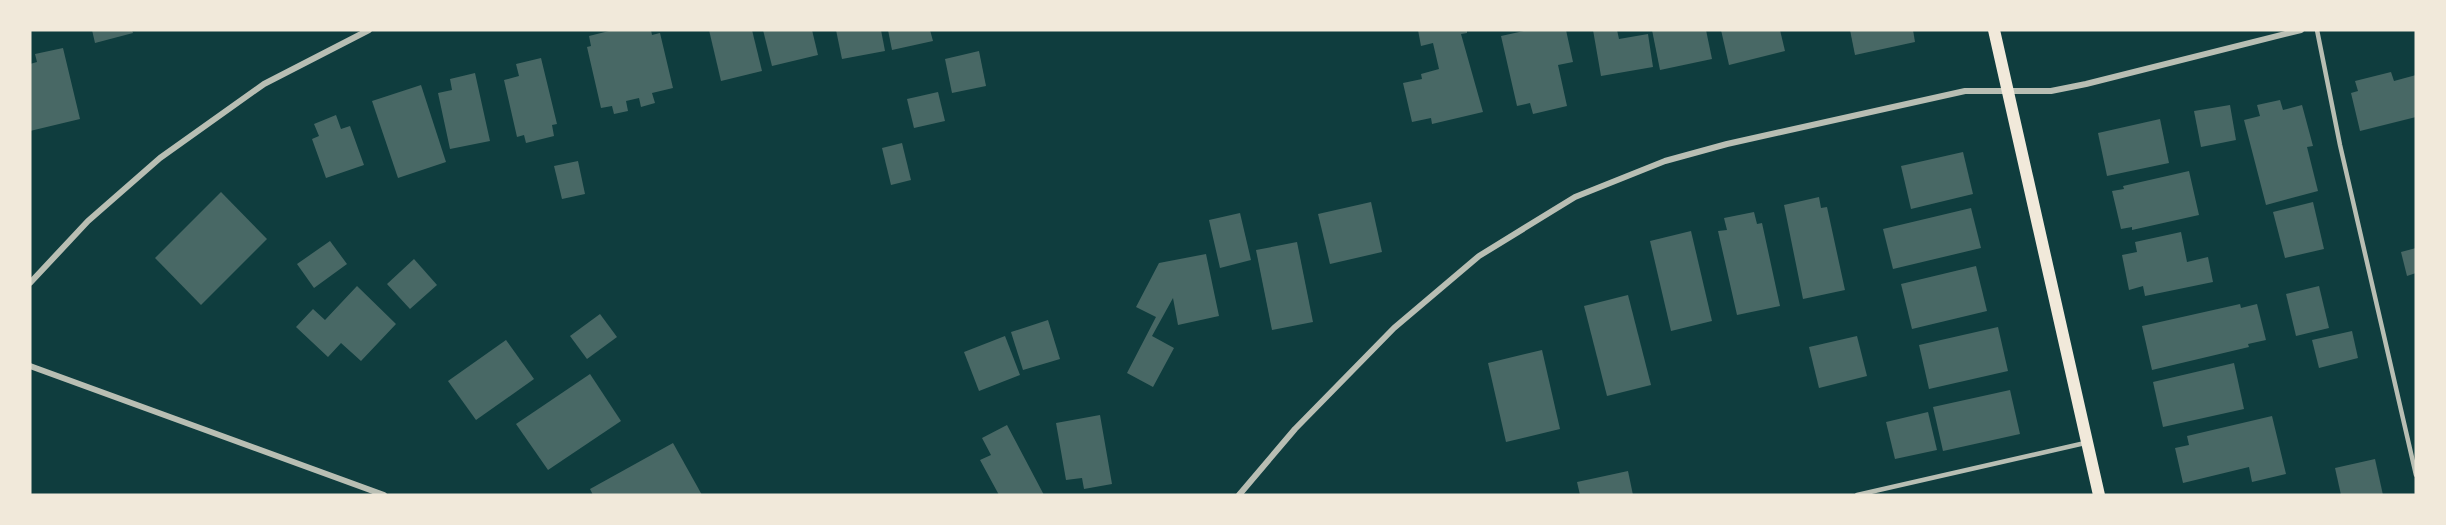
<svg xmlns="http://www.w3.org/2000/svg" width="2446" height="525" font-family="'Asap Condensed',sans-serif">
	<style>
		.building { fill: #486865 }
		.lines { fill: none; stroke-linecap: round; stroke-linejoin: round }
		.service { stroke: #b8beb3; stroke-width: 4.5 }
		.minor { stroke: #b8beb3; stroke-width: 6 }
		.secondary { stroke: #f1e9da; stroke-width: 12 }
	</style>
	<rect width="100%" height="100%" fill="#0f3d3e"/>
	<g class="building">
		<polygon points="92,30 132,30 133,33 95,43"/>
		<polygon points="613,30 651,30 652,35 660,33 673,88 652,93 655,103 641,107 639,98 626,101 628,111 614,114 612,106 601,108 587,47 591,46 589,36"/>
		<polygon points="709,30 752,30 762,71 721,81"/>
		<polygon points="763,30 812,30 818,55 772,66"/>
		<polygon points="836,30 881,30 885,51 842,59"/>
		<polygon points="888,30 930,30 933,41 892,50"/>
		<polygon points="1418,30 1467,30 1467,33 1461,34 1483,112 1432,124 1431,118 1412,122 1403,83 1422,79 1421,74 1439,69 1433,43 1421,46"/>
		<polygon points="1528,30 1566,30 1573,62 1558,65 1567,106 1533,114 1530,103 1517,106 1501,36"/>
		<polygon points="1593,30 1617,30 1619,39 1648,34 1653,67 1601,76"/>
		<polygon points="1652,30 1706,30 1712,59 1660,70"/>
		<polygon points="1721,30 1780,30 1785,51 1729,65"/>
		<polygon points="1850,30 1913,30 1915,42 1855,55"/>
		<polygon points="63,48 80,119 30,131 30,64 37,62 35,54"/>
		<polygon points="979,51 986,86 952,93 945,59"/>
		<polygon points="541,58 557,124 552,125 554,136 526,143 524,135 517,137 504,80 519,76 516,64"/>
		<polygon points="2391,72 2394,81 2416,75 2416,117 2360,131 2351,93 2358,91 2355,81"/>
		<polygon points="475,73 490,141 450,149 438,93 452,90 450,79"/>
		<polygon points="421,85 446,162 398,178 372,101"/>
		<polygon points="938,92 945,121 914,128 907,99"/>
		<polygon points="2280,100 2283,110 2302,105 2313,146 2307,147 2318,191 2266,205 2244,120 2260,116 2257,105"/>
		<polygon points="2230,105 2236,140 2201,147 2194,111"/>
		<polygon points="336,115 341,129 350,126 364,165 326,178 312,139 319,136 314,124"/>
		<polygon points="2160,119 2169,163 2107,176 2098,133"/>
		<polygon points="902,143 911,180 891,185 882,148"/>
		<polygon points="1963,152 1973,194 1911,209 1901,166"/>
		<polygon points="578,161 585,194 562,199 554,166"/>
		<polygon points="2189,171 2199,215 2132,230 2132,227 2121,229 2112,191 2124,189 2123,186"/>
		<polygon points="221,192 267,239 201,305 155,258"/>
		<polygon points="1819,197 1821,208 1827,207 1845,290 1803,299 1784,205"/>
		<polygon points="1371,202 1382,252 1330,264 1318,214"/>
		<polygon points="2313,202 2324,249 2285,258 2273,212"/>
		<polygon points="1971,208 1981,248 1893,269 1883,229"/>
		<polygon points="1754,212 1757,224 1762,223 1780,306 1737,315 1718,231 1727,230 1724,218"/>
		<polygon points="1240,213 1251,260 1220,268 1209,220"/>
		<polygon points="1691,231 1712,321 1671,331 1650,241"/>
		<polygon points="2181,232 2187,262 2208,257 2213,282 2145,296 2143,286 2129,290 2122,255 2137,252 2135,242"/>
		<polygon points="330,241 347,264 314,288 297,264"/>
		<polygon points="1297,242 1313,322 1272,330 1256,250"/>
		<polygon points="2416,248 2416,273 2407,276 2401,252"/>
		<polygon points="1206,254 1219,316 1178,325 1173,298 1152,336 1174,348 1153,387 1127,373 1156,317 1136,307 1159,263"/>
		<polygon points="414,259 437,285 410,309 387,284"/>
		<polygon points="1976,266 1987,311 1912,329 1901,284"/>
		<polygon points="357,286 396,324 361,361 341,343 328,357 296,327 313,309 325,320"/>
		<polygon points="2319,286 2329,328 2296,336 2286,294"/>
		<polygon points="1628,295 1651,385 1607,396 1584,306"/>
		<polygon points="2240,304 2241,308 2257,304 2266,340 2248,344 2249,347 2152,370 2142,326"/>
		<polygon points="600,314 617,337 587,359 570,336"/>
		<polygon points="1048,320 1060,359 1023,370 1011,332"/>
		<polygon points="1998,327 2008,371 1929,389 1919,345"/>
		<polygon points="2352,331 2358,358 2319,368 2312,340"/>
		<polygon points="1005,336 1020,375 979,391 964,352"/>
		<polygon points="1857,336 1867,376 1819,388 1809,347"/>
		<polygon points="506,340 534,379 476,420 448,381"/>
		<polygon points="1542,350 1560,429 1506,442 1488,363"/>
		<polygon points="2234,363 2244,409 2163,427 2153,382"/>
		<polygon points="590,374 621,421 548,470 516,424"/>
		<polygon points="2010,390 2020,434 1943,451 1933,407"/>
		<polygon points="1928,412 1937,450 1895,459 1886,422"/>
		<polygon points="1100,415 1112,484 1084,489 1082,478 1066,480 1056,423"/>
		<polygon points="2272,416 2286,474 2252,482 2249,467 2183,483 2175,448 2189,445 2187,436"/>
		<polygon points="1007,425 1044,495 999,495 980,460 991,455 982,438"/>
		<polygon points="673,443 702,495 593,495 590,489"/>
		<polygon points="2375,459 2383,495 2341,495 2335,468"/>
		<polygon points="1628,471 1633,495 1580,495 1577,482"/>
	</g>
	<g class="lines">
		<g class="service">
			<polyline points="2317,30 2340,145 2416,475"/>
			<polyline points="1857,495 2085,443"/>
		</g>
		<g class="minor">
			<polyline points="30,283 88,221 160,158 264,84 369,30"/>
			<polyline points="30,366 384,495"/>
			<polyline points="1239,495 1295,429 1394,328 1479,256 1575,197 1665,161 1727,144 1965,91 2051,91 2086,84 2301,30"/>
		</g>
		<polyline class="secondary" points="1994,30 2099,495"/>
	</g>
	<rect width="2446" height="525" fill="none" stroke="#f1e9da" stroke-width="63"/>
</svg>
